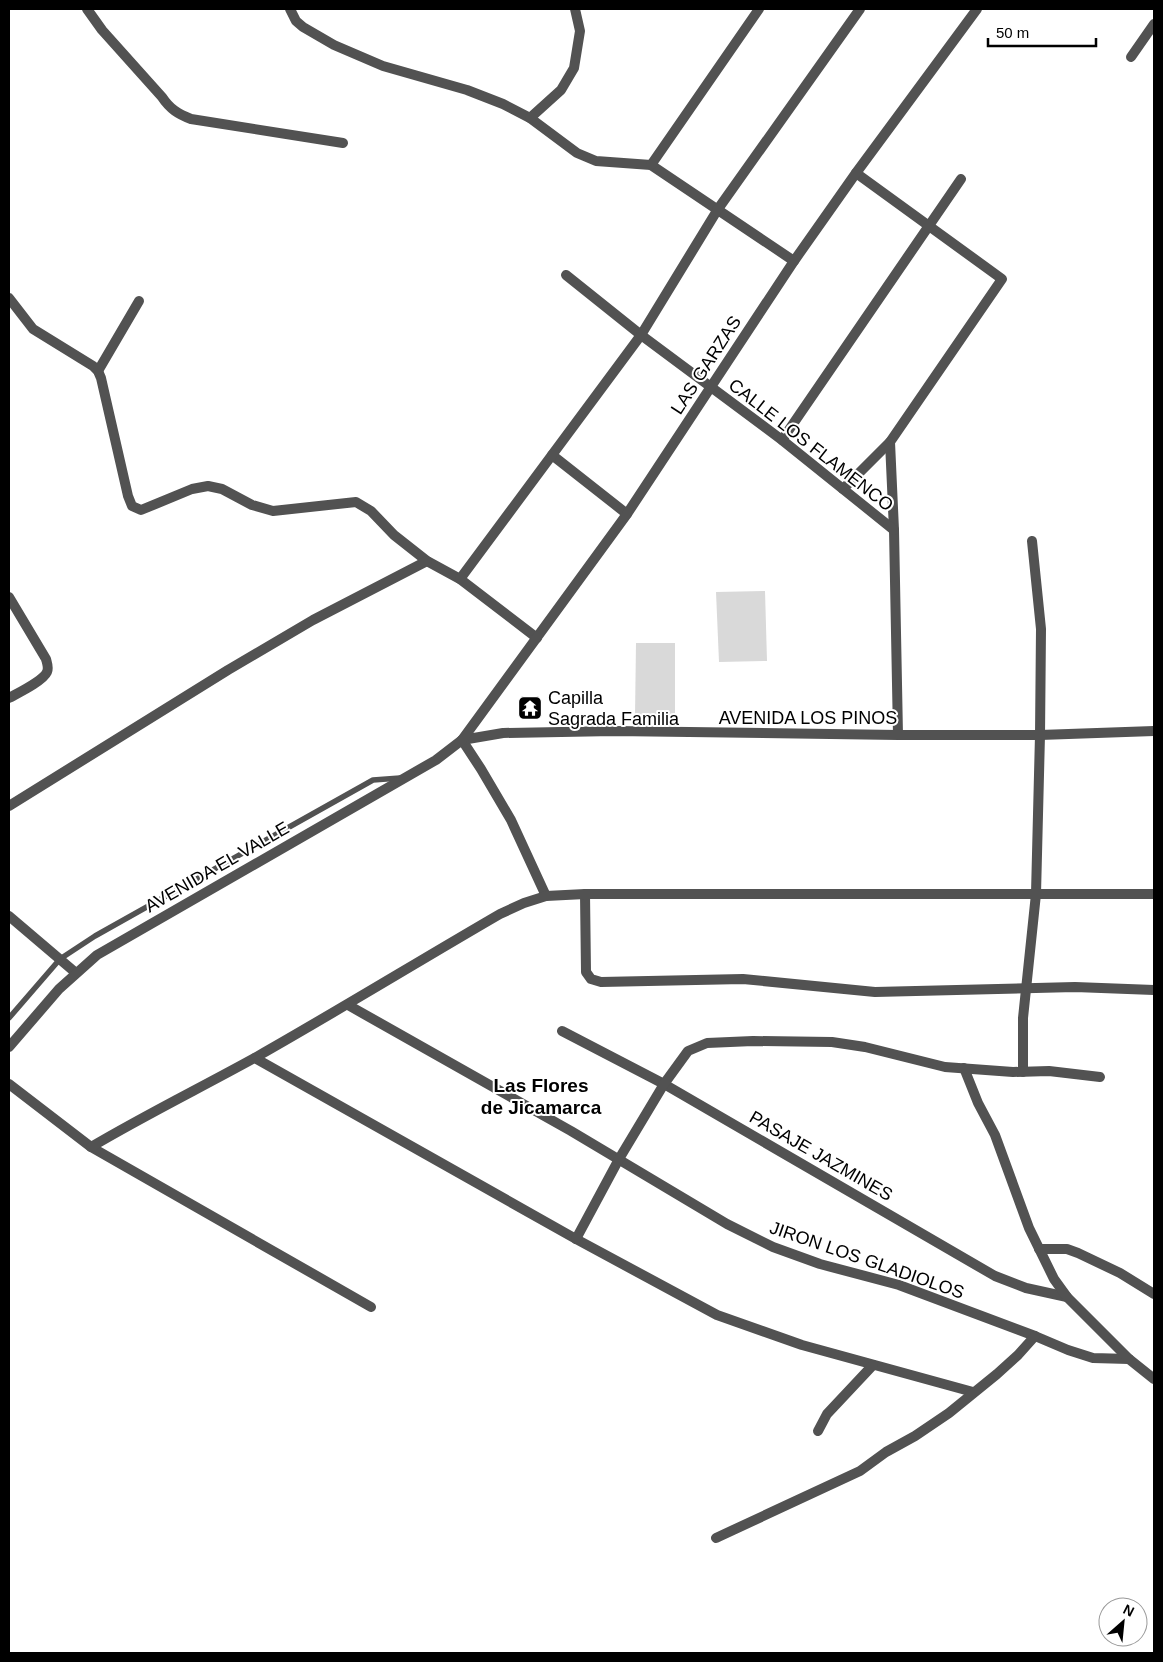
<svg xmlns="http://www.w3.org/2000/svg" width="1163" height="1662" font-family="Arial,sans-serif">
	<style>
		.garden { fill: #d9d9d9 }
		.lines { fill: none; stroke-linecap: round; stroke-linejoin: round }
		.service { stroke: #525252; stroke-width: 5.5 }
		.minor { stroke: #525252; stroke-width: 10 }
		.tertiary { stroke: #525252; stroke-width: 10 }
		.labels { text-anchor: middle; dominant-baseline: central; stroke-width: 4; stroke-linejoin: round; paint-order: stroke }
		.street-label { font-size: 18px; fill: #000; stroke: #fff }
		.poi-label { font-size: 18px; fill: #000; stroke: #fff; text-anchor: start }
		.neighbourhood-label { font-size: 19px; font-weight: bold; fill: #000; stroke: #fff }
	</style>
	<rect width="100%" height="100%" fill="#fff"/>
	<g class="garden">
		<polygon points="765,591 767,661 719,662 716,592"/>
		<polygon points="636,643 675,643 675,716 635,716"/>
	</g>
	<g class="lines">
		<polyline class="service" points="9,1018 60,959 95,936 373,780 400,778"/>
		<g class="minor">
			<path d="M87 9 102 30 162 97C170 109 178 114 191 119L343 143"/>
			<polyline points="290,9 296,21 303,27 334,45 383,66 467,90 503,104 530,118 577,153 596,161 651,165 794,261"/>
			<polyline points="1131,57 1154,24"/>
			<polyline points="530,118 561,90 574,68 580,31 575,9"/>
			<polyline points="651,165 759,9"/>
			<polyline points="856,173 1002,279 890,442 894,530 898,735"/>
			<polyline points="566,275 641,335 782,440 894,530"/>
			<polyline points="9,298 33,329 93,366 98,371 101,378 128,496 132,506 141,510 192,489 208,486 222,489 252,505 273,511 356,502 371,511 394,535 427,561 460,579 537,638"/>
			<polyline points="98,371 139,301"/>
			<polyline points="782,440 961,179"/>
			<polyline points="552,455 627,514"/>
			<polyline points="843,489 890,442"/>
			<polyline points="460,579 641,335 718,209 860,9"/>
			<path d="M9 597 46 659C47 663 49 668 47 672 43 681 18 693 9 698"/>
			<polyline points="462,740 481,769 511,820 546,896"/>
			<polyline points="9,806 228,670 313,620 427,561"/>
			<polyline points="585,894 586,972 591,979 601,982 743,979 875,992 1075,987 1154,990"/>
			<polyline points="9,916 76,973"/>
			<polyline points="348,1005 571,1131 727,1224 773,1247 820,1264 899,1285 1035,1336 1068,1350 1093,1358 1129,1359"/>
			<polyline points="562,1031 664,1084 995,1276 1026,1288 1067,1297"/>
			<polyline points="255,1058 576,1239 717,1315 802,1345 973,1392"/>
			<polyline points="964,1068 978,1103 995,1135 1029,1228 1054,1279 1067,1297 1129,1359 1154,1379"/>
			<polyline points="1023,1072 1023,1018 1036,894 1040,735 1041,629 1032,541"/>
			<polyline points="9,1084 91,1147 371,1307"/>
			<path d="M91 1147C145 1115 202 1087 258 1056 339 1010 419 961 500 914L524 903 546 896 585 894H1154"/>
			<polyline points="576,1239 619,1159 664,1084 688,1051 707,1043 753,1041 832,1042 865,1047 945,1067 1013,1072 1049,1071 1100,1077"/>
			<polyline points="1039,1249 1067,1249 1078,1253 1120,1273 1154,1294"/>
			<polyline points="818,1431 827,1414 873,1365"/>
			<polyline points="716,1538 860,1471 886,1452 915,1436 949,1413 997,1374 1018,1355 1035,1336"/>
		</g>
		<g class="tertiary">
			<polyline points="462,740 503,733 614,731 898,735 1040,735 1154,731"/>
			<polyline points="9,1047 59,989 97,955 436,760 462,740 627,514 794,261 856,173 977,9"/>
		</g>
	</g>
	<defs>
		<symbol id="temple-square" viewBox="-11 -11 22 22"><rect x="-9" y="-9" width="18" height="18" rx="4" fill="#000" stroke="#fff"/><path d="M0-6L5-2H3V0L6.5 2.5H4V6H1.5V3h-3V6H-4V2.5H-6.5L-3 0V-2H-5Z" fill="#fff"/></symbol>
	</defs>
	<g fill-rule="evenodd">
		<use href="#temple-square" x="516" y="694" width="28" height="28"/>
	</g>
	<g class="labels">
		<g class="street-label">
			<text transform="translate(706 365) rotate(-57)">LAS GARZAS</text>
			<text transform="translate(811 445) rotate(38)">CALLE LOS FLAMENCO</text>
			<text x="808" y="718">AVENIDA LOS PINOS</text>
			<text transform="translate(217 867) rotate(-30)">AVENIDA EL VALLE</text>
			<text transform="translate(821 1156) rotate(30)">PASAJE JAZMINES</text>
			<text transform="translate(867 1260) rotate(19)">JIRON LOS GLADIOLOS</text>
		</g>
		<g class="poi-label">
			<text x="548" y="698">Capilla<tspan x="548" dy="21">Sagrada Familia</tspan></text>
		</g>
		<g class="neighbourhood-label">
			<text x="541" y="1085">Las Flores<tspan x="541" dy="22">de Jicamarca</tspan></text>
		</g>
	</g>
	<rect width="1163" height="1662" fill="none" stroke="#000000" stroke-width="20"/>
	<g transform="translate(1123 1622) rotate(27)"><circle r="24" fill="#ffffff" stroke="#999999"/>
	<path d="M0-4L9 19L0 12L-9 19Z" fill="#000000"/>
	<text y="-8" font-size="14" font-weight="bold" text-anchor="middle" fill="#000000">N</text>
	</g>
	<path d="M988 38v8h108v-8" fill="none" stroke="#000000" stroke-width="2.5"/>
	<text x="996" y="38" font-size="15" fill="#000000" stroke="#ffffff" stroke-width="4" paint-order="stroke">50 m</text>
</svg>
